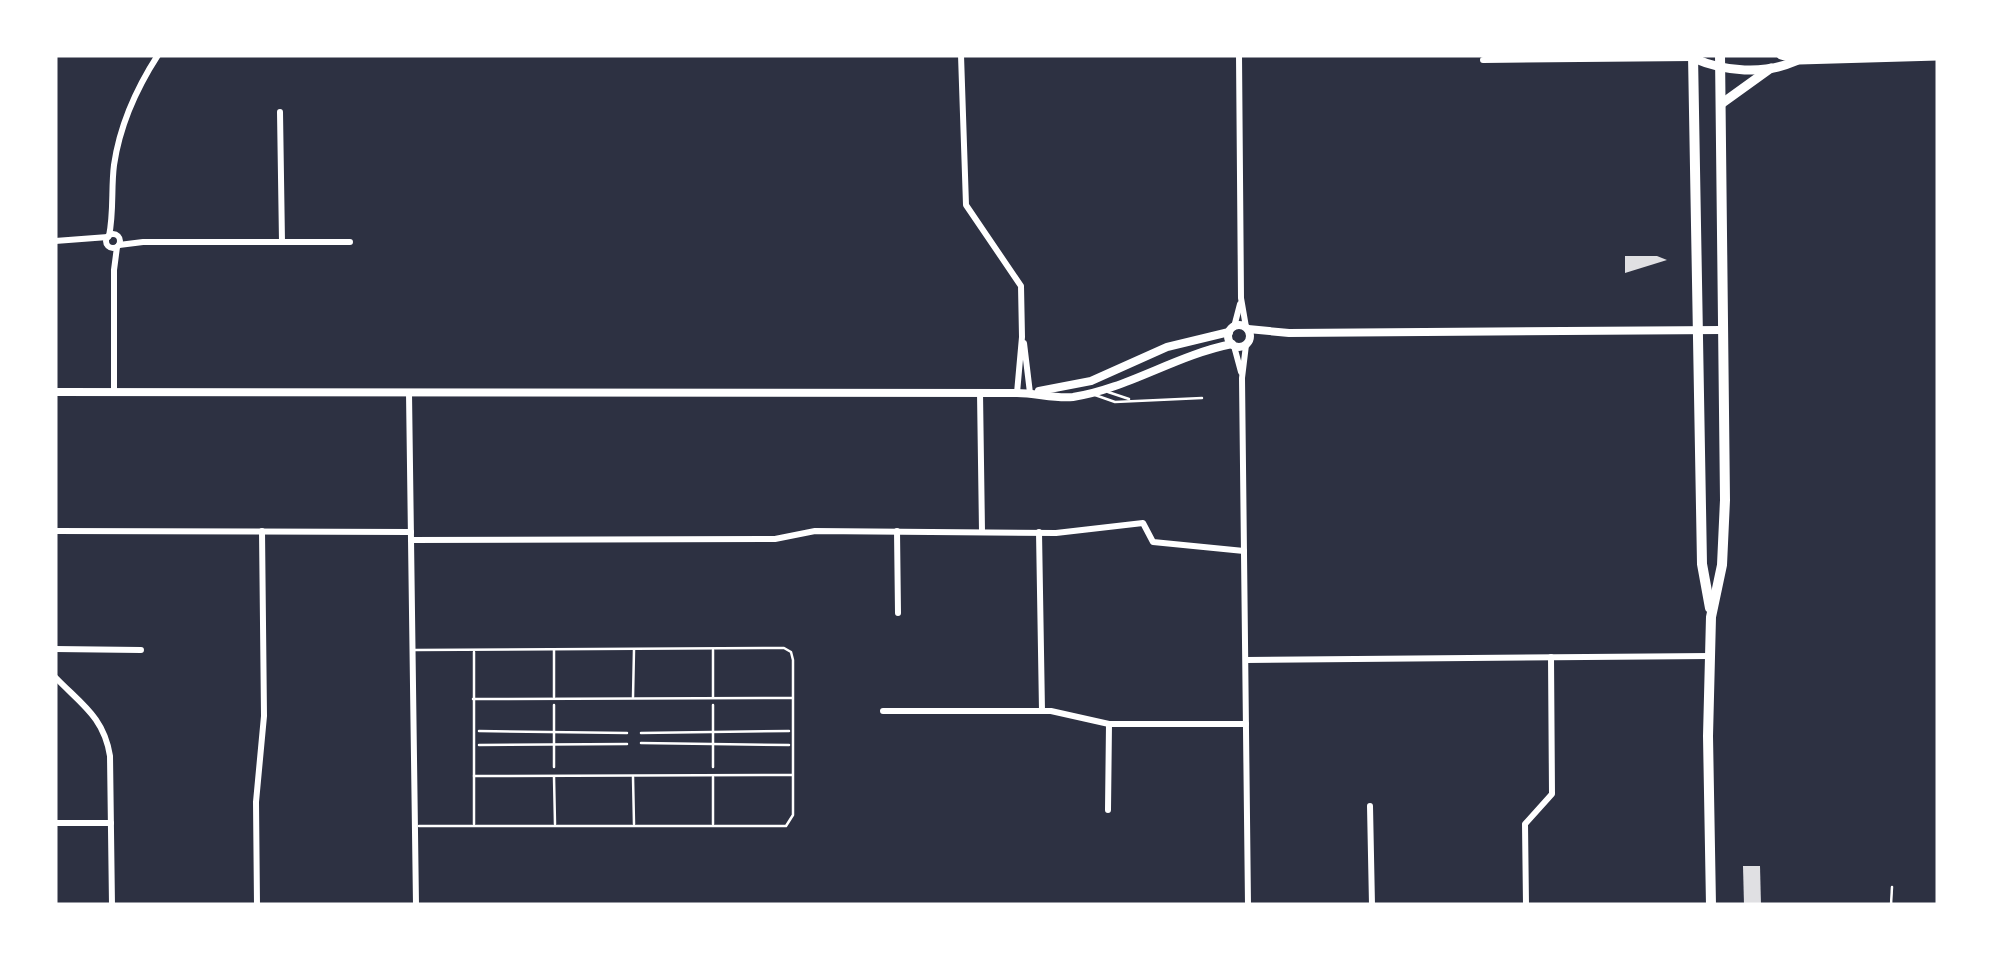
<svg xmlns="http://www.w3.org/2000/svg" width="1993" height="960" font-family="'DM Sans',sans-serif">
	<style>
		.building { fill: #e0e0e3 }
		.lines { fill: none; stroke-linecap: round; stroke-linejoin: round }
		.path { stroke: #fff; stroke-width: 2.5 }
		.service { stroke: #fff; stroke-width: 2.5 }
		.minor { stroke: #fff; stroke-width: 6 }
		.tertiary { stroke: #fff; stroke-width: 8 }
		.primary { stroke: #fff; stroke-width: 9 }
		.trunk { stroke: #fff; stroke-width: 10 }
	</style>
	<rect width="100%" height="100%" fill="#2d3142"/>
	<g class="building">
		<polygon points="1625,256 1657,256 1667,260 1625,273"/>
		<polygon points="1743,866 1760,866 1761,905 1744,905"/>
	</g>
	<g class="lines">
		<g class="path">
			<polyline points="554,705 554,767"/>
			<polyline points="479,731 627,733"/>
			<polyline points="641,733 789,731"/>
			<polyline points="641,743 789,745"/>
			<polyline points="479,745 627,744"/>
			<polyline points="713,767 713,705"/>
		</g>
		<g class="service">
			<polyline points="1108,392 1129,399"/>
			<polyline points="1095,395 1115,402 1202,398"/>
			<polyline points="415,650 784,648 791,652 793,660 793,815 786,826 419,826"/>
			<polyline points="554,697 554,650"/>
			<polyline points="633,697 634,650"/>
			<polyline points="713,697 713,650"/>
			<polyline points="473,699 792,698"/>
			<polyline points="474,776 792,775"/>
			<polyline points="554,777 555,824"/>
			<polyline points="633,777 634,824"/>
			<polyline points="713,777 713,824"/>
			<polyline points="474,824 474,652"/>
			<polyline points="1891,905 1892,887"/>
		</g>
		<g class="minor">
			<polyline points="961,55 966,205 1021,286 1022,337 1017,393"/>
			<polyline points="1239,55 1241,298 1246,327"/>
			<polyline points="1483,60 1693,58"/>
			<polyline points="280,112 282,242"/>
			<circle cx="113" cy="241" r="7"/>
			<path d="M109 236C114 212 111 188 114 165 120 124 136 89 158 55"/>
			<polyline points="55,241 108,237"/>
			<polyline points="119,245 143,242 350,242"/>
			<polyline points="1234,327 1240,304"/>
			<polyline points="1024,343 1030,393"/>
			<polyline points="1246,345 1242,378 1248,905"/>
			<polyline points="1234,346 1241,372"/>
			<polyline points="114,392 114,270 117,247"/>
			<polyline points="409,393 416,905"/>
			<polyline points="980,393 982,531"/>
			<polyline points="55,531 411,532"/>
			<polyline points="897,531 898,613"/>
			<polyline points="1039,532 1042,711"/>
			<polyline points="411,540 775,539 815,531 1056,533 1143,523 1153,542 1244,551"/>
			<polyline points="55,649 141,650"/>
			<polyline points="1246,660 1710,656"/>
			<path d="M55 677C81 704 104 717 110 756L112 905"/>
			<polyline points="883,711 1051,711 1109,724 1246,724"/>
			<polyline points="1370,806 1372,905"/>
			<polyline points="1108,810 1109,724"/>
			<polyline points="55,823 111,823"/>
			<polyline points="257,905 256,802 264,716 262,531"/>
			<polyline points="1526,905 1525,824 1552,794 1551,657"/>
		</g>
		<g class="tertiary">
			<circle cx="1239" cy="336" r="11"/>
			<polyline points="1248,329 1289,333 1722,330"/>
			<polyline points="1039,391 1091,381 1167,347 1229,332"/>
			<path d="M55 392 1017 393C1036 393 1055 399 1073 397 1127 389 1176 355 1232 344"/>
		</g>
		<g class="primary">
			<polyline points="1781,55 1799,60 1938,56"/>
			<path d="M1693 58C1725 72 1764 75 1796 61"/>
			<polyline points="1721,104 1771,68"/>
		</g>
		<g class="trunk">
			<polyline points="1693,55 1702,564 1710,608"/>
			<polyline points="1711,905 1708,736 1711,617 1722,565 1725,500 1720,55"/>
		</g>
	</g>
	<rect width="1993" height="960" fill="none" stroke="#ffffff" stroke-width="115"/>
</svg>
